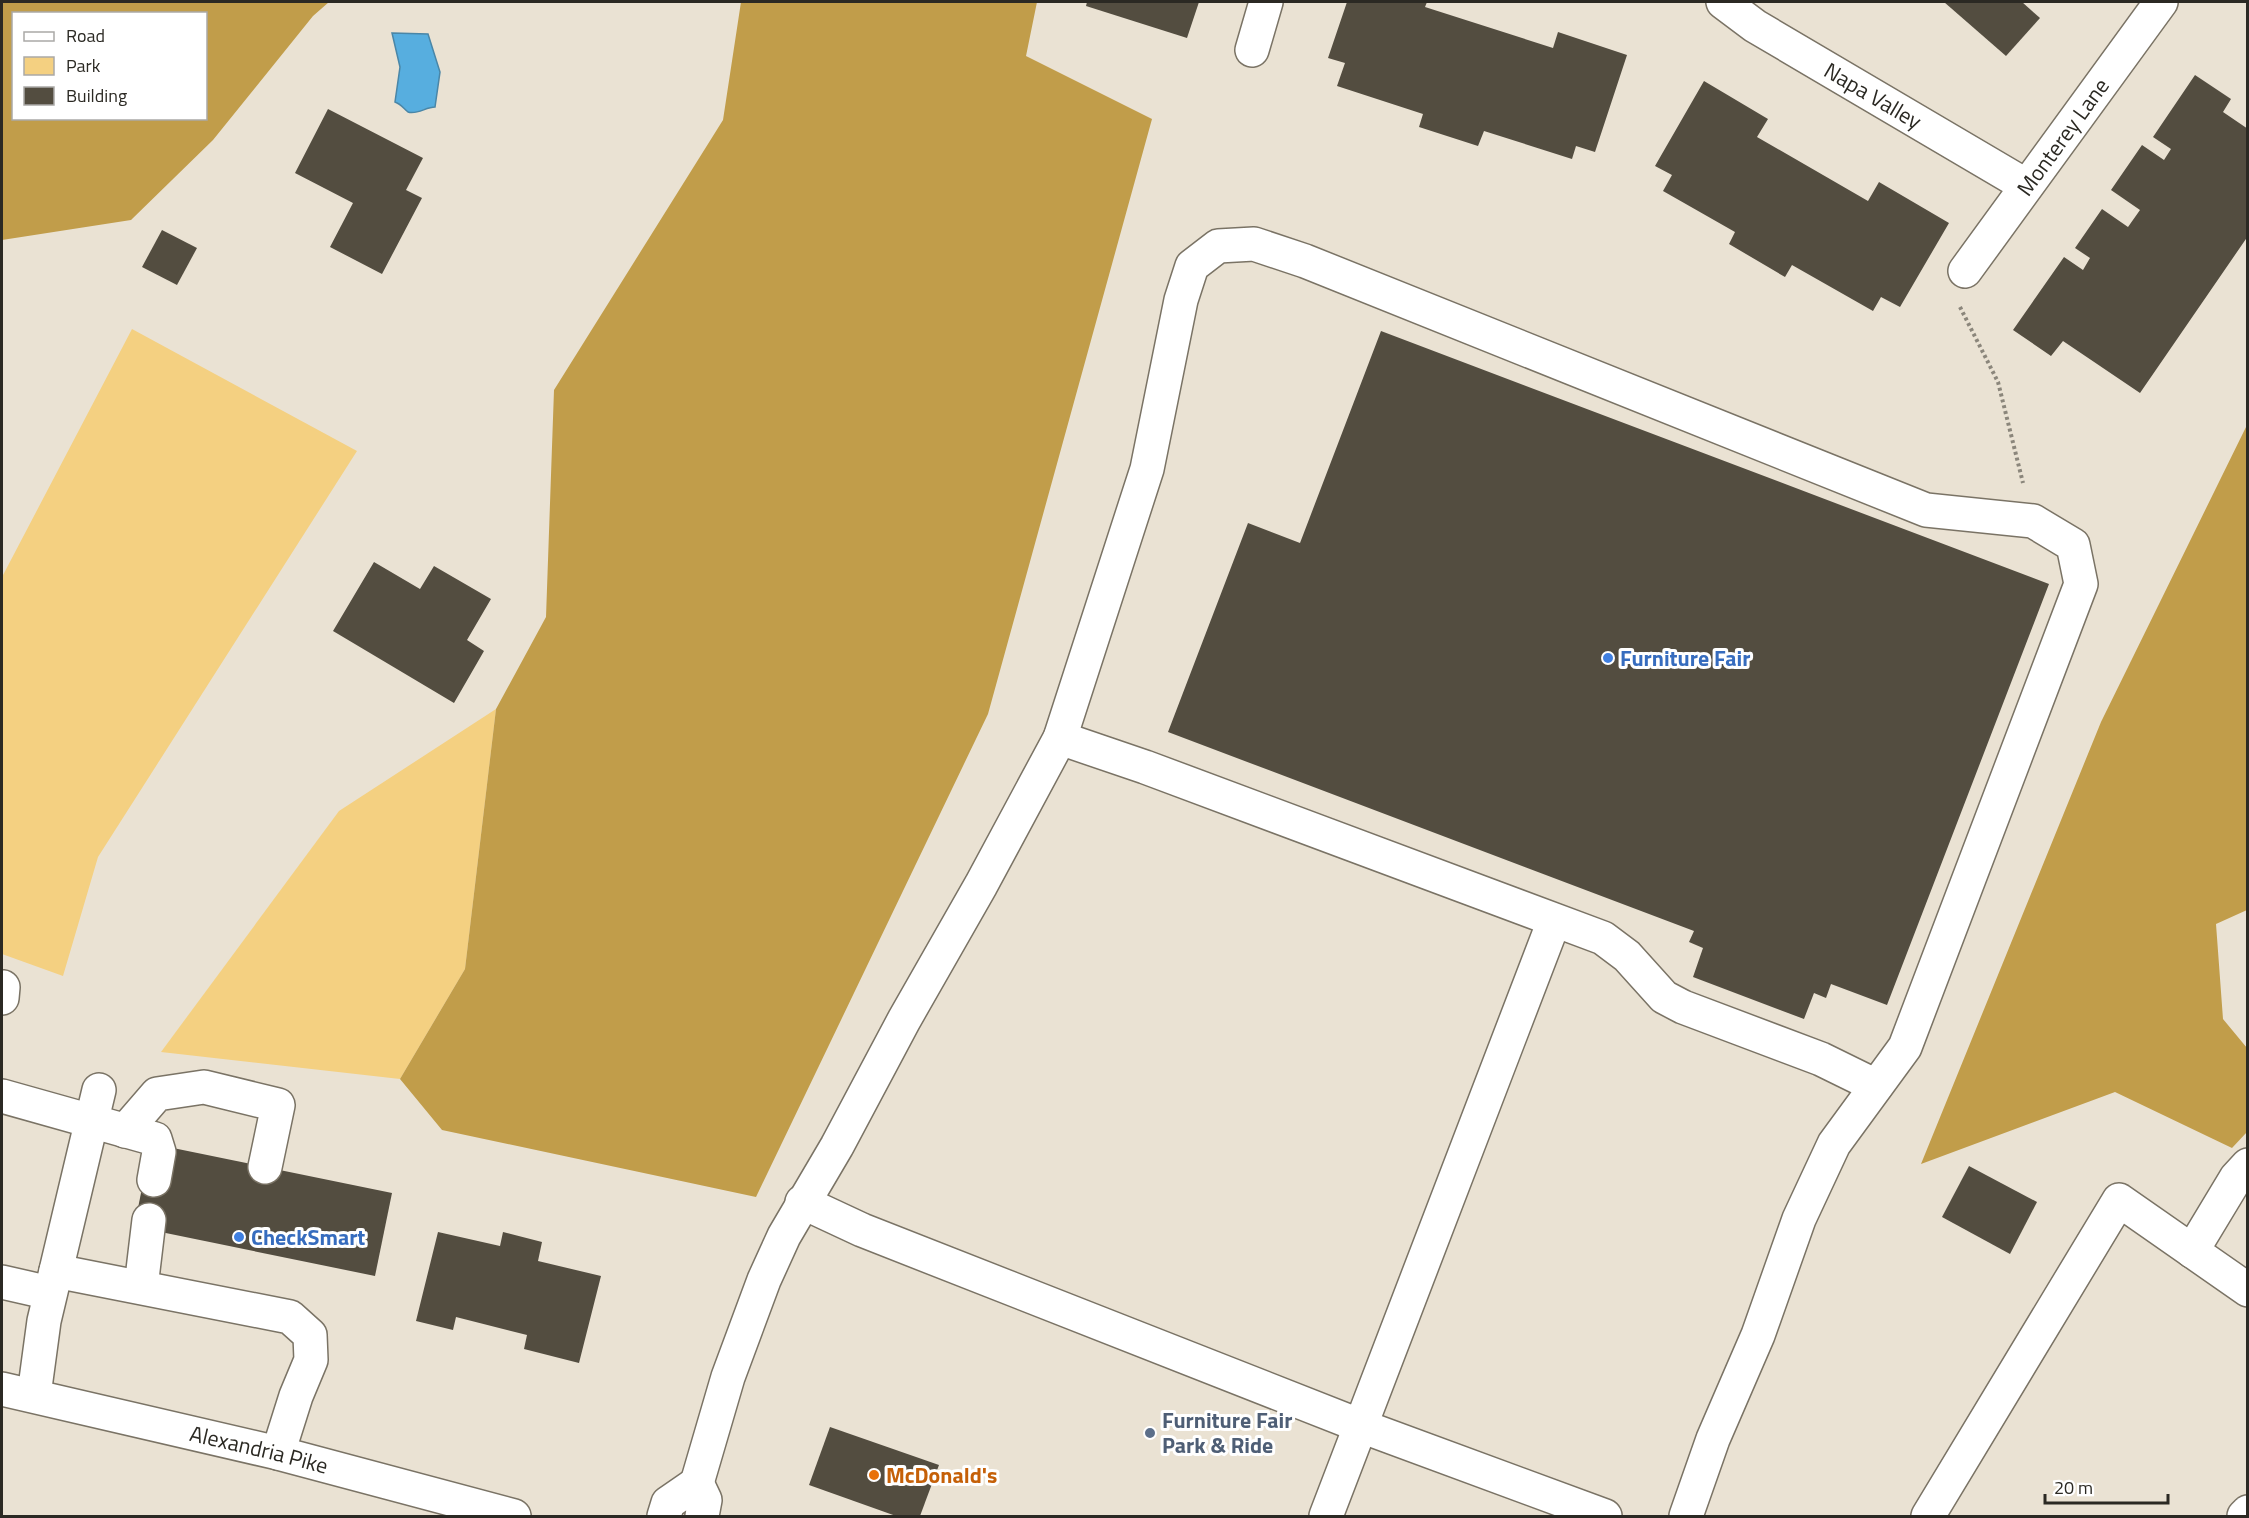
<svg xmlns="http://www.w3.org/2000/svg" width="2249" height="1518" font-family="'Titillium Web',sans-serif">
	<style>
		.green { fill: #f4d081 }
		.forest { fill: #c19d4a; fill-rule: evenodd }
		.water { fill: #57aedf; stroke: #4a86a7; stroke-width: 1.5 }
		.building { fill: #534d40 }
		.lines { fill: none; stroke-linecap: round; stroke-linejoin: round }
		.minor-casing { stroke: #7a7365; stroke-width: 36 }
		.highway-casing { stroke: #7a7365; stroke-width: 36 }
		.path { stroke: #8b867b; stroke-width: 4; stroke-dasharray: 3 3; stroke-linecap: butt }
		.minor { stroke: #fff; stroke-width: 33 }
		.highway { stroke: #fff; stroke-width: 33 }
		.shop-dot { fill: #3f7fe0; stroke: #fff; stroke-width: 2 }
		.service-dot { fill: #5c6f8a; stroke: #fff; stroke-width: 2 }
		.food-dot { fill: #e8710a; stroke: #fff; stroke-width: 2 }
		.labels { text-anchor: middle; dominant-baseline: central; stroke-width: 6; stroke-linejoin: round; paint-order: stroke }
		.street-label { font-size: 22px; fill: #2b2923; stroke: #fff }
		.shop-label { font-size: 22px; font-weight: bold; fill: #366cbe; stroke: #fff; text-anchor: start }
		.service-label { font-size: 22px; font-weight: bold; fill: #4e5e75; stroke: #fff; text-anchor: start }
		.food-label { font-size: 22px; font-weight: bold; fill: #c56008; stroke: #fff; text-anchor: start }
	</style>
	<rect width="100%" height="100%" fill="#eae2d3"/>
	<g class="green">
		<polygon points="132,329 357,451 98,857 63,976 2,954 2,577"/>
		<polygon points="496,709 465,969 400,1079 161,1052 339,811"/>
	</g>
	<g class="forest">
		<path d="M2 2H329L313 16 213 140 131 220 2 240ZM14 14H206V118H14Z"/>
		<polygon points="741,2 1037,2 1026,56 1152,119 988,714 756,1197 442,1130 400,1079 465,969 496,709 546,617 554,390 723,120"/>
		<polygon points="2247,425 2247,910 2216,924 2223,1019 2247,1048 2247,1132 2232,1148 2115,1092 1921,1164 2101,722"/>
	</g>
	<path class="water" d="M392 33 428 34 440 72 435 107C426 107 417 115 408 112 404 109 401 104 395 102L400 67Z"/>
	<g class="building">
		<polygon points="1087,2 1199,2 1187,38 1086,6"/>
		<polygon points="1347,2 1427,2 1425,7 1553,48 1558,32 1627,55 1595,152 1576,146 1572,159 1484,131 1478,146 1419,127 1423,114 1337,86 1345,63 1328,58"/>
		<polygon points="1944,2 2022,2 2040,18 2006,56"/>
		<polygon points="2195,75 2231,99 2223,112 2248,129 2248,236 2140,393 2063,341 2051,356 2013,330 2064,257 2083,270 2090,258 2075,248 2102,209 2128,227 2140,210 2111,190 2142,145 2164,160 2171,149 2153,137"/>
		<polygon points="1704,81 1768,119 1757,137 1868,201 1879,182 1949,223 1900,307 1881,297 1873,311 1792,265 1785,277 1729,244 1735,232 1663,191 1672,175 1655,166"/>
		<polygon points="328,109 423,158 406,190 422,198 382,274 330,247 353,203 295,173"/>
		<polygon points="162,230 197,248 177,285 142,267"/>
		<polygon points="1381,331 2049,584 1887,1005 1831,984 1826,998 1814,993 1804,1019 1693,977 1703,948 1689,942 1694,931 1168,732 1248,523 1300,543"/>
		<polygon points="374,562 420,589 434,566 491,599 467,640 484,651 454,703 333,631"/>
		<polygon points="173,1148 392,1193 375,1276 156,1231 136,1218 144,1178"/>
		<polygon points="1969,1166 2037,1202 2010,1254 1942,1217"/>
		<polygon points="438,1232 500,1246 503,1232 542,1242 538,1261 601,1276 579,1363 524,1349 527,1335 456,1317 453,1330 416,1321"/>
		<polygon points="830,1427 939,1465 920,1516 896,1516 809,1485"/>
	</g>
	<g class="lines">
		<defs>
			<g id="minor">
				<path id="s1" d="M1723 2 1755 26 2025 185"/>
				<polyline points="1252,50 1266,2"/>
				<path id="s2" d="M1965 271 2161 2"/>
				<polyline points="1060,738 1145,767 1603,938 1627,956 1664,997 1683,1007 1821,1059 1876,1086"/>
				<polyline points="2,998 3,987"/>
				<polyline points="2,1096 155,1139 159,1152 154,1180"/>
				<polyline points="125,1131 157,1094 204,1087 278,1105 265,1167"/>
				<polyline points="802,1202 862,1230 1361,1426 1605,1516"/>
				<polyline points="2192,1251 2236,1178 2248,1165"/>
				<polyline points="56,1271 290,1317 310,1335 311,1360 296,1396 278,1453"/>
				<polyline points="2,1282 50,1293"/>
				<polyline points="141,1287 149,1220"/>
				<polyline points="34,1395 44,1321 99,1090"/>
				<polyline points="697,1483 728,1377 764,1280 784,1236 837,1146 904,1020 981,885 1060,738 1147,469 1181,300 1192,266 1218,246 1254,244 1305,261 1926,510 2033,521 2073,545 2081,584 1905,1047 1834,1144 1799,1219 1758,1335 1713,1439 1686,1516"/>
				<polyline points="664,1516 668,1503 697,1483 705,1500 702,1516"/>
				<polyline points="1326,1516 1554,921"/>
				<polyline points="1928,1516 2119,1200 2248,1290"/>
				<polyline points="2244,1516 2248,1512"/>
			</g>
			<g id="highway">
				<path id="s3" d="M2 1389 278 1453 514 1516"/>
			</g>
		</defs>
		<use href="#minor" class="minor-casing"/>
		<use href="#highway" class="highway-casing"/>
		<polyline class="path" points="1960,307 1998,382 2023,483"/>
		<use href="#minor" class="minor"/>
		<use href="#highway" class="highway"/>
	</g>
	<g class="shop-dot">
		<circle cx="1608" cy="658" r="6"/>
		<circle cx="239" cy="1237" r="6"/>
	</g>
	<circle class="service-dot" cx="1150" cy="1433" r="6"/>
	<circle class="food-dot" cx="874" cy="1475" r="6"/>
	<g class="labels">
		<g class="street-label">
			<text stroke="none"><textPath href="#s1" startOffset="177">Napa Valley</textPath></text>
			<text stroke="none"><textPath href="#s2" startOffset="166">Monterey Lane</textPath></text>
			<text stroke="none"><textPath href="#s3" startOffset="264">Alexandria Pike</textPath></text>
		</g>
		<g class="shop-label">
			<text x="1620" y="658">Furniture Fair</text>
			<text x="251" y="1237">CheckSmart</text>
		</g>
		<g class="service-label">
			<text x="1162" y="1420">Furniture Fair<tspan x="1162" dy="25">Park &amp; Ride</tspan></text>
		</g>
		<g class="food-label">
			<text x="886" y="1475">McDonald's</text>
		</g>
	</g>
	<rect width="2249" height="1518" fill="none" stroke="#2b2923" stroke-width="6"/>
	<rect x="12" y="12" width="195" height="108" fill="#ffffff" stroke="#aaa9a7" stroke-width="1.5"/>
	<rect x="24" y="32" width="30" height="9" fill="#ffffff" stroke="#aaa9a7" stroke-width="1.5"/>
	<text x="66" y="42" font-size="18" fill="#2b2923">Road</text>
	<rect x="24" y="57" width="30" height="18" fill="#f4d081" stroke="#aaa9a7" stroke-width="1.5"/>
	<text x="66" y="72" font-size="18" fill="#2b2923">Park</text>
	<rect x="24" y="87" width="30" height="18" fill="#534d40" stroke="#aaa9a7" stroke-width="1.5"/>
	<text x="66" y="102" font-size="18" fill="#2b2923">Building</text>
	<path d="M2045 1494v9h123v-9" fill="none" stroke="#2b2923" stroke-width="3"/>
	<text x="2054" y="1494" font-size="18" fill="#2b2923" stroke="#ffffff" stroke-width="4.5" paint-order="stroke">20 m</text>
</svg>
